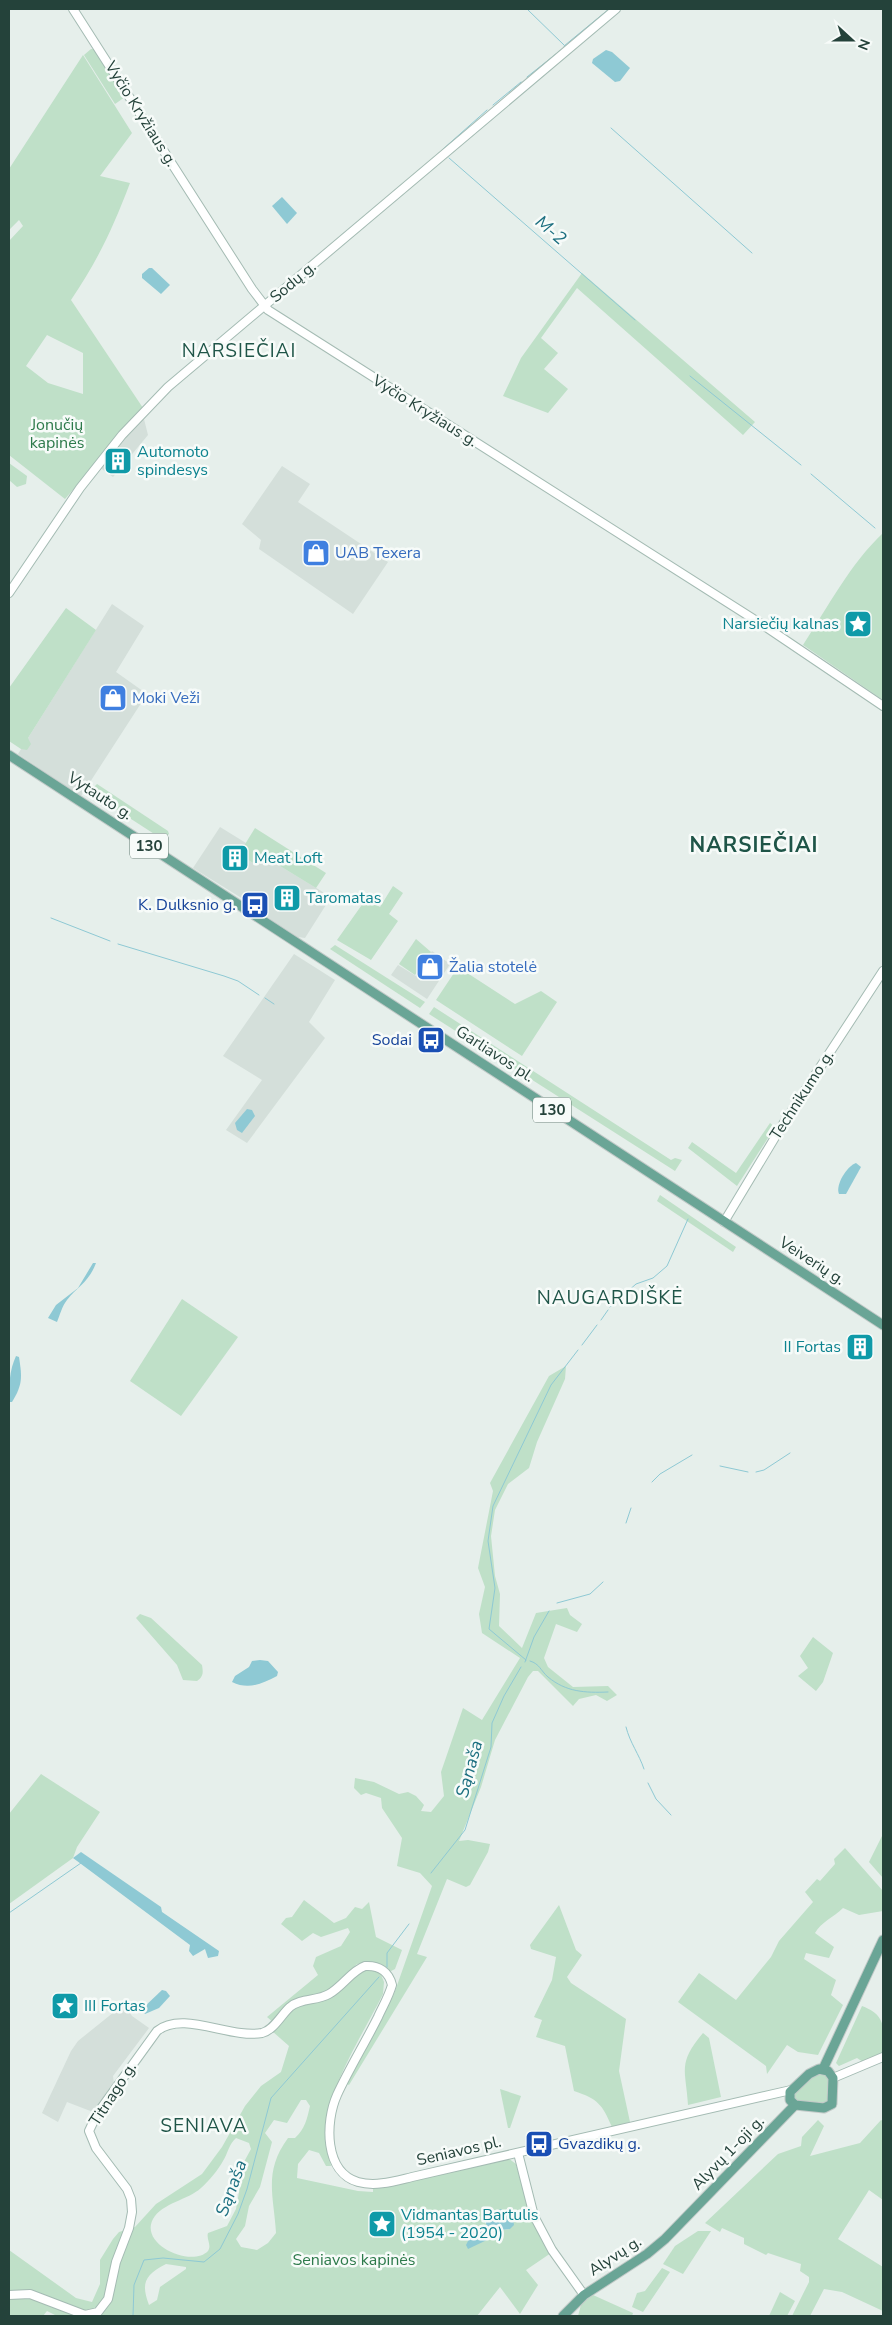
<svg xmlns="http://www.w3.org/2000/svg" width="892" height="2325" font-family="'Nunito Sans',sans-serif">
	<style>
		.built { fill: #d4dfda }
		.green { fill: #bfe0c8; fill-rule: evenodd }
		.water { fill: #8ec9d4 }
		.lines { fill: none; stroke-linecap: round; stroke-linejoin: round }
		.stream { stroke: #8ec9d4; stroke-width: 1 }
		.secondary-casing { stroke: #a4bbb3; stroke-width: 10 }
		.primary-casing { stroke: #c2cac8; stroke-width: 11 }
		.secondary { stroke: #fff; stroke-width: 8 }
		.primary { stroke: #6aa596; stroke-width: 9 }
		.labels { text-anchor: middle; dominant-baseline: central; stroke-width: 5; stroke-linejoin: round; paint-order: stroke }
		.shield { fill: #f7fbf9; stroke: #637a73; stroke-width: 1 }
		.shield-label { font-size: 15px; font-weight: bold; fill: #24423a }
		.street-label { font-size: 16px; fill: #24423a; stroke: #f7fbf9 }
		.park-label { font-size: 16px; fill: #2d7a4b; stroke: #f7fbf9 }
		.culture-label { font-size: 16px; fill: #0d838f; stroke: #f7fbf9; text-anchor: start }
		.shop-label { font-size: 16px; fill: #366cbe; stroke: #f7fbf9; text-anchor: start }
		.transit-label { font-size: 16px; fill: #164399; stroke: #f7fbf9; text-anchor: end }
		.water-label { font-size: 18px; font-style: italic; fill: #1c6f80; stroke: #f7fbf9 }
		.quarter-label { font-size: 19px; letter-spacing: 1px; fill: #1f5548; stroke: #f7fbf9 }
		.district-label { font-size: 21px; font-weight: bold; letter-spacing: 1px; fill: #1f5548; stroke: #f7fbf9 }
	</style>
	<rect width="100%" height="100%" fill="#e6efeb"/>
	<g class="built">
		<polygon points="143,415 148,435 113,477 99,467"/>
		<polygon points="282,466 310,484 298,502 388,562 353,614 259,549 261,540 242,524"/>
		<polygon points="112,604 144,626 116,672 147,694 81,796 18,754"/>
		<polygon points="220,827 246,843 239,854 256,865 262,855 331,897 305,938 298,937 266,916 261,910 193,868"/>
		<polygon points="432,951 450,964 427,999 391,975 398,965 416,976"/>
		<polygon points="294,954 335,980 309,1022 325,1038 247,1143 226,1130 262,1080 223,1056"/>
		<polygon points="124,2004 132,2016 149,2028 113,2076 114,2084 93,2112 67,2102 58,2122 42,2113 71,2051 78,2041"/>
	</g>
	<g class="green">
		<polygon points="91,49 96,49 125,97 115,104 84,55"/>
		<path d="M83 55 132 133 100 176 130 183C113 228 98 260 71 300L143 408 65 499 9 455V241L23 226 19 220 9 230V169ZM47 335 83 353V394L48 383 26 366Z"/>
		<polygon points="582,273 755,422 743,435 577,288 541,338 558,353 544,369 568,389 548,413 503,396 521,358"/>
		<polygon points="9,463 27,476 26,484 17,487 9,480"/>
		<path d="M883 533V700L803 645C828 607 850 564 883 533Z"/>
		<polygon points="66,608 96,630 28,738 31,744 27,750 21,749 9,741 9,688"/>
		<polygon points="97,784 168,831 169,834 162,839 94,795 93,788"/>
		<polygon points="255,828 326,873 316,888 262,855 256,865 239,854"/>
		<polygon points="393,886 403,893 389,914 398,921 371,960 337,940 366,899 380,907"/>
		<polygon points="416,939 431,952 415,975 399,964"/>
		<polygon points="335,945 425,1002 420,1008 330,949"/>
		<polygon points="458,967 515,1004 541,991 557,1002 522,1056 436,1000"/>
		<polygon points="434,1007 671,1160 675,1158 682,1160 675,1171 429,1014"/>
		<polygon points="770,1123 775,1127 737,1186 688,1148 692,1142 736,1173"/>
		<polygon points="660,1195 736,1247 733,1252 657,1201"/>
		<polygon points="182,1299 238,1337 181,1416 130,1381"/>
		<polygon points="566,1366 565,1379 537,1442 529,1468 508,1484 495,1510 491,1536 495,1576 500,1594 499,1626 522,1648 536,1613 567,1608 570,1615 582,1624 577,1632 556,1624 544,1658 548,1667 573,1687 608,1686 617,1695 607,1701 596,1695 579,1699 573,1706 538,1671 533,1671 528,1677 495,1740 481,1787 459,1841 468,1840 490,1844 488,1852 470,1885 466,1887 447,1879 417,1954 427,1957 349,2085 347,2084 394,1994 432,1886 420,1873 397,1866 402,1838 382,1808 381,1798 366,1793 361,1795 354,1788 355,1778 374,1782 399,1794 408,1792 416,1796 424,1805 421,1811 431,1812 444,1796 441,1772 463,1708 482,1720 520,1658 482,1633 479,1614 485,1587 478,1568 493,1491 490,1483 549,1376"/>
		<path d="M140 1614 151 1618 202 1665C203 1672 204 1676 197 1681L183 1680 177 1665 136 1618Z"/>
		<polygon points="813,1637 833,1653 823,1682 816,1691 798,1676 808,1668 800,1656"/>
		<polygon points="41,1774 100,1812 77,1847 73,1858 9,1904 9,1814"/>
		<polygon points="883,1834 883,1878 869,1862"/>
		<path d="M845 1848 883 1891V1911L859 1915 843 1908C834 1917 821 1922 815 1933L834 1947 829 1958 806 1953 804 1959 836 1980 831 1995 843 2005 818 2055 798 2052 787 2045 767 2074 766 2066 678 2002 699 1973 736 2000 771 1957 779 1941 813 1902 805 1892 817 1879 820 1881 835 1864 834 1859Z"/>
		<polygon points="304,1900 334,1923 346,1918 355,1907 362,1909 369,1902 376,1937 402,1950 395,1969 391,1971 372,1962 357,1964 332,1989 298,2000 274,2023 267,2017 318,1975 313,1966 316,1957 341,1946 350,1932 348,1928 321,1937 313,1933 302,1941 281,1924 286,1918 292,1917"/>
		<path d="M559 1905 576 1950 582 1955 567 1977 571 1983 626 2019 619 2071 630 2122 612 2127C602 2104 598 2099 574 2091L565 2046 536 2037 542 2020 534 2017 552 1980 556 1957 531 1949 530 1945Z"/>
		<path d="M368 1969 380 1972 384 1982 383 1994C362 2036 329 2085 325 2132 324 2144 330 2154 331 2166H326L319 2153 309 2150 298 2164 297 2178 358 2191 373 2192V2188L508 2158 516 2164 528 2209 551 2253 526 2270 538 2285 520 2314 500 2287 477 2316H57L47 2311 43 2316H9V2250L76 2298 92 2302 100 2284V2260L113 2239 119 2232 135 2227 156 2204 202 2174 222 2147 245 2106 261 2086 281 2072 289 2046 272 2031C279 2022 286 2011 297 2007 309 2002 322 2001 334 1994 347 1987 354 1973 368 1969ZM301 2100H306L310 2106C307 2119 305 2129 295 2138H288C263 2172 274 2196 276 2233L268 2243 257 2250 241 2247 236 2239 245 2226 249 2206 260 2187 272 2142 265 2133 274 2120 287 2123ZM236 2138 249 2143 251 2149 239 2171 241 2181 236 2209 227 2226 208 2233C206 2239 212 2245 208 2251 192 2268 139 2245 153 2219 162 2203 188 2200 201 2188 209 2181 218 2170 223 2161 228 2153 229 2144 236 2138ZM496 2210H505L509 2213 510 2229 496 2231 485 2223 487 2216ZM166 2264 186 2267V2269L160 2287 157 2300 149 2305C141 2284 144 2275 166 2264Z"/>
		<path d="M862 2006C888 2016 883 2029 883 2053L863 2062 857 2058 839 2066 836 2063Z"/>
		<path d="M703 2033 709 2038 721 2097 688 2105C686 2069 677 2064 703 2033Z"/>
		<polygon points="820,2071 830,2077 830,2098 826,2105 794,2100 794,2091"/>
		<polygon points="500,2089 521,2096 510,2128 508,2128"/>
		<polygon points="818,2120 824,2126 810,2156 860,2143 881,2120 883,2121 883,2200 869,2190 838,2239 883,2267 883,2311 842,2292 824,2289 810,2316 792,2316 809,2282 809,2277 800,2271 801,2264 768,2253 766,2255 744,2244 744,2238 722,2228 720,2232 705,2223 778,2154 801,2146 802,2137"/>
		<polygon points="698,2231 711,2231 683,2274 663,2264 675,2246"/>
		<polygon points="662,2268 670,2272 643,2312 632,2307 637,2293 645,2291"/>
		<polygon points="780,2292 795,2301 787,2316 769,2316"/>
		<polygon points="593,2295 633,2313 632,2316 578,2316 582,2301"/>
	</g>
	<g class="water">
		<polygon points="606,50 612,52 630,68 620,81 615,82 592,63 593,59"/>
		<polygon points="282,197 297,213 287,224 272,206"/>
		<polygon points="149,268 152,268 170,285 161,294 142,278 142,274"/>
		<polygon points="247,1109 252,1110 255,1116 242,1133 237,1130 235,1123"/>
		<path d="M856 1163 861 1167 846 1194H839C835 1185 847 1166 856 1163Z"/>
		<path d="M93 1263H96C89 1282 78 1286 67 1300 62 1306 60 1315 57 1322L48 1318 56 1305 78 1288Z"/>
		<path d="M16 1356 19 1357C22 1377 23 1384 12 1402H9C9 1386 9 1371 16 1356Z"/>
		<path d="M260 1660 268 1661 278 1672 277 1676C262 1684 248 1690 232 1682L235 1676 249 1667 252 1661Z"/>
		<polygon points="81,1852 161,1907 162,1912 219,1951 218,1956 208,1958 205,1949 193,1956 189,1951 190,1945 73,1858"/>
		<polygon points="162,1990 166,1991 170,1996 159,2008 145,2014 142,2009"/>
		<polygon points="501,2209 513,2218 514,2225 510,2229 492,2231 487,2227 485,2219 491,2213"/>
		<polygon points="480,2228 489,2235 489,2239 468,2249 466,2245 471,2235"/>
	</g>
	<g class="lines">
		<g class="stream">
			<polyline points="527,9 564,45"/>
			<polyline points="564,46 609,9"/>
			<polyline points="527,77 561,50"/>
			<polyline points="493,105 521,82"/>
			<polyline points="611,128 752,253"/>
			<polyline points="442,150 487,110"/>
			<polyline points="449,158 635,320"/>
			<polyline points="690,376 801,465"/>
			<polyline points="811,474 875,528"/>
			<polyline points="51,918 110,941"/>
			<polyline points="118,944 224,976 238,981 259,995"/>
			<polyline points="265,998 274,1004"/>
			<polyline points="610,1307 636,1284 653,1278 667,1266 688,1219"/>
			<polyline points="601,1320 608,1310"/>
			<polyline points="582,1345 597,1325"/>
			<polyline points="720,1466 748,1472"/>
			<polyline points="756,1472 764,1470 790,1453"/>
			<polyline points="652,1482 660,1474 692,1455"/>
			<polyline points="626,1523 631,1508"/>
			<polyline points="557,1603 590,1594 603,1582"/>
			<polyline points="526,1660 489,1629 495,1588 488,1541 493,1506 551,1385 578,1350"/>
			<path d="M530 1661C540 1664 540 1670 548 1677 566 1692 585 1693 608 1692"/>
			<polyline points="525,1662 534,1637 549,1611"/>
			<path d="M626 1727C630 1743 639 1754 644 1769"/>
			<polyline points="648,1783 656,1799 671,1815"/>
			<polyline points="431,1873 465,1830 491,1747 492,1723 504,1696 521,1667"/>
			<polyline points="9,1913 81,1863"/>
			<polyline points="387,1967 387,1953 409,1924"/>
			<polyline points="133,2316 134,2285 144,2260 163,2258 204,2262 220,2249 238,2214 247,2189 271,2098 379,1977"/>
		</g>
		<defs>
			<g id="secondary">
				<polyline points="73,9 252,289 268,310 766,627 883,706"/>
				<polyline points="9,593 80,488 122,435 168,387 616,9"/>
				<polyline points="724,1222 783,1124 883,971"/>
				<polyline points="833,2078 883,2057"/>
				<polyline points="518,2153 534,2216 552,2250 584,2295"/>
				<path d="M9 2295 30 2294 85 2315 98 2312 108 2299 116 2262 129 2228 132 2212 131 2199 127 2189 96 2148 89 2131 97 2114 157 2031C183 2010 230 2039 262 2033 274 2030 281 2015 290 2007 301 1998 317 2001 329 1994 343 1986 351 1971 365 1966 379 1965 389 1972 392 1985 389 1996 383 2006 378 2017 365 2043 349 2069 337 2095 325 2122 324 2172 358 2182 376 2187 395 2181 412 2177L791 2090"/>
			</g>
			<g id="primary">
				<polyline points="9,755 883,1325"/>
				<polygon points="819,2069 828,2071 833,2078 832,2104 824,2108 795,2105 790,2100 790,2092 809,2074"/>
				<polyline points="823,2069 883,1940"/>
				<polyline points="563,2316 584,2295 647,2254 665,2239 795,2105"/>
			</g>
		</defs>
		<use href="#secondary" class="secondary-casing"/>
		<use href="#primary" class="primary-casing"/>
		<use href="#secondary" class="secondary"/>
		<use href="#primary" class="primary"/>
	</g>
	<defs>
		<symbol id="building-square" viewBox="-11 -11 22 22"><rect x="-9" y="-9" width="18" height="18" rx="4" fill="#0f9aa8" stroke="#f7fbf9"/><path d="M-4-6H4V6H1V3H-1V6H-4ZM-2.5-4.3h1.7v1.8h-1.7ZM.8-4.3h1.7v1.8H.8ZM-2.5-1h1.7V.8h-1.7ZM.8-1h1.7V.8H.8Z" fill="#fff"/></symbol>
		<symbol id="shop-square" viewBox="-11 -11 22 22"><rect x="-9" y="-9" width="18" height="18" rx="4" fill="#3f7fe0" stroke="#f7fbf9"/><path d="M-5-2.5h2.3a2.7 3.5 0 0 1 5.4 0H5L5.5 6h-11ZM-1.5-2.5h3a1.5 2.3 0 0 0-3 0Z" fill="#fff"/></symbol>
		<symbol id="sight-square" viewBox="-11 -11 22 22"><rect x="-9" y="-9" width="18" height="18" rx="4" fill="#0f9aa8" stroke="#f7fbf9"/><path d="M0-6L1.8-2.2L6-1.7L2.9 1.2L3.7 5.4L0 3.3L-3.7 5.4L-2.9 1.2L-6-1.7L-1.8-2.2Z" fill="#fff"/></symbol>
		<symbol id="bus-square" viewBox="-11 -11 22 22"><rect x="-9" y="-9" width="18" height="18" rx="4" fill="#1a4fb4" stroke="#f7fbf9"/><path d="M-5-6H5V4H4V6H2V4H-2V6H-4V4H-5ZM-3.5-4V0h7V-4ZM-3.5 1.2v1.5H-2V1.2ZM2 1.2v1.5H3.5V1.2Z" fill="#fff"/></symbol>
	</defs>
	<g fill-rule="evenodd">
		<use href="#building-square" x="102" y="445" width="32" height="32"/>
		<use href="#shop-square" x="300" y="537" width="32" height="32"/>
		<use href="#sight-square" x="842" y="608" width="32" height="32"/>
		<use href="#shop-square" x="97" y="682" width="32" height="32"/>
		<use href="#building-square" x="219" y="842" width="32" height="32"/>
		<use href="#building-square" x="271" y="882" width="32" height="32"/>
		<use href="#bus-square" x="239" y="889" width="32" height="32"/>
		<use href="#shop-square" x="414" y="951" width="32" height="32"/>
		<use href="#bus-square" x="415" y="1024" width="32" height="32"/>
		<use href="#building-square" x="844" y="1331" width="32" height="32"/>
		<use href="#sight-square" x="49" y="1990" width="32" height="32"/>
		<use href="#bus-square" x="523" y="2128" width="32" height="32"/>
		<use href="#sight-square" x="366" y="2208" width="32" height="32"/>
	</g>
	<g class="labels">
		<g class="shield">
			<rect x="130" y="833.5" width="38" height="25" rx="4"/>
			<rect x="533" y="1097.5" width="38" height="25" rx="4"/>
		</g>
		<g class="shield-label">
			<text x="149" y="846">130</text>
			<text x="552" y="1110">130</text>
		</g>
		<g class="street-label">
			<text transform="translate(141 114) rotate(58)">Vyčio Kryžiaus g.</text>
			<text transform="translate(293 282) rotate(-40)">Sodų g.</text>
			<text transform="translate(425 411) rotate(32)">Vyčio Kryžiaus g.</text>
			<text transform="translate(100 796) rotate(33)">Vytauto g.</text>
			<text transform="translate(495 1054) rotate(33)">Garliavos pl.</text>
			<text transform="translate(802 1095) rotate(-57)">Technikumo g.</text>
			<text transform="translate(812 1261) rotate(33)">Veiverių g.</text>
			<text transform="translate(113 2094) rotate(-57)">Titnago g.</text>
			<text transform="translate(459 2151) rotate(-13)">Seniavos pl.</text>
			<text transform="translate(728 2153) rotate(-46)">Alyvų 1-oji g.</text>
			<text transform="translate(615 2256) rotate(-33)">Alyvų g.</text>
		</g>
		<g class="park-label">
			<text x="57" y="425">Jonučių<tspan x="57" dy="18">kapinės</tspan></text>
			<text x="354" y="2260">Seniavos kapinės</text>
		</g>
		<g class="culture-label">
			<text x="137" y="452">Automoto<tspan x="137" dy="18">spindesys</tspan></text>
			<text x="839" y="624" text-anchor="end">Narsiečių kalnas</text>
			<text x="254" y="858">Meat Loft</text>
			<text x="306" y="898">Taromatas</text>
			<text x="841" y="1347" text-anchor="end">II Fortas</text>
			<text x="84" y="2006">III Fortas</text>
			<text x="401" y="2215">Vidmantas Bartulis<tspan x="401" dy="18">(1954 - 2020)</tspan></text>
		</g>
		<g class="shop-label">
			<text x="335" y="553">UAB Texera</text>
			<text x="132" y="698">Moki Veži</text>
			<text x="449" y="967">Žalia stotelė</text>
		</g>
		<g class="transit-label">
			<text x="236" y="905">K. Dulksnio g.</text>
			<text x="412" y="1040">Sodai</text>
			<text x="558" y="2144" text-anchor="start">Gvazdikų g.</text>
		</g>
		<g class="water-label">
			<text transform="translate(551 230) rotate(41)">M-2</text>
			<text transform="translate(469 1769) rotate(-75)">Sąnaša</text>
			<text transform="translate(231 2188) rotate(-70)">Sąnaša</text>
		</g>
		<g class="quarter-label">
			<text x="239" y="351">NARSIEČIAI</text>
			<text x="610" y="1298">NAUGARDIŠKĖ</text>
			<text x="204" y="2126">SENIAVA</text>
		</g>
		<g class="district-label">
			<text x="754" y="845">NARSIEČIAI</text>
		</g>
	</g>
	<rect width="892" height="2325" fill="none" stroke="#24423a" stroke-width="20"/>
	<g transform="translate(852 40) rotate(111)" stroke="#f7fbf9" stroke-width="4" paint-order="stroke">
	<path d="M0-4L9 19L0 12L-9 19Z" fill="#24423a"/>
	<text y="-8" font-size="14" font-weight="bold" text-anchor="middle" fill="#24423a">N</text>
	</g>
</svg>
